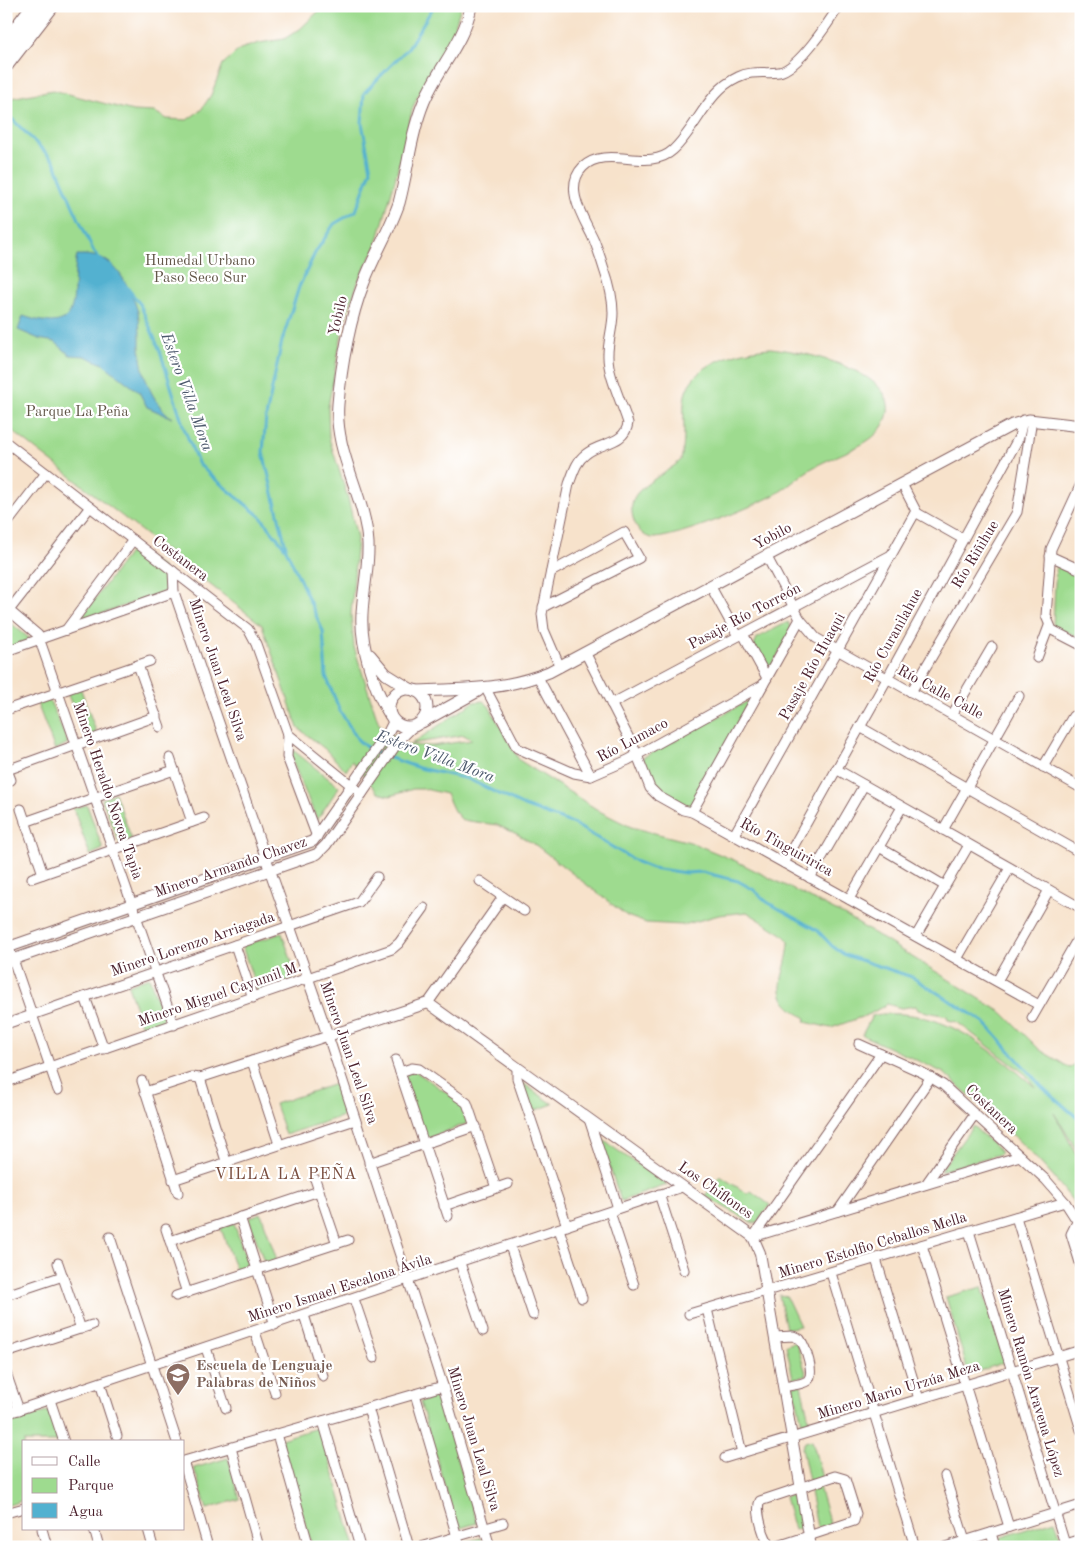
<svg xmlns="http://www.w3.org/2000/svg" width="1087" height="1553" font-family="'Old Standard TT',serif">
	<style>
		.green { fill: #9edb8f; stroke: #747d5d }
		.water { fill: #52b1d0; stroke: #4e687e }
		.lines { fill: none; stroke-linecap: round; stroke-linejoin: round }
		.stream { stroke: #52b1d0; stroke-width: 3 }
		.minor-casing { stroke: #876363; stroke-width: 11 }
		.tertiary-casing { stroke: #876363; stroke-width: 12 }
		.secondary-casing { stroke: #876363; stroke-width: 13 }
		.motorway-casing { stroke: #876363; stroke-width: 17 }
		.minor { stroke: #fff; stroke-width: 9 }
		.tertiary { stroke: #fff; stroke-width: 10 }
		.secondary { stroke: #fff; stroke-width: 11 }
		.motorway { stroke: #fff; stroke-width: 15 }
		.labels { text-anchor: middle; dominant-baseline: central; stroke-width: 4.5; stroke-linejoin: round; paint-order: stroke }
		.park-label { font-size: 15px; fill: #635749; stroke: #fff }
		.street-label { font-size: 15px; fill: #4a1f2b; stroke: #fff }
		.education-label { font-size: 15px; font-weight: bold; fill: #785e54; stroke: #fff; text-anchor: start }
		.water-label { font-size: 16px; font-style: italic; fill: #4d596d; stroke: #fff }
		.neighbourhood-label { font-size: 16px; letter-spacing: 1px; fill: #7a4e3f; stroke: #fff }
	</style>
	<rect width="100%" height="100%" fill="#fff"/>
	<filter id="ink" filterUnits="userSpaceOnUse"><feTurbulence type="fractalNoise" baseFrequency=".02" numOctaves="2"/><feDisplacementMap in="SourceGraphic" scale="10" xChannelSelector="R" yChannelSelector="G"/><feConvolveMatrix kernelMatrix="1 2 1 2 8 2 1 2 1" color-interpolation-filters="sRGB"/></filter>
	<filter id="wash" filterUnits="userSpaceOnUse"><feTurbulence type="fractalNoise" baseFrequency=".0096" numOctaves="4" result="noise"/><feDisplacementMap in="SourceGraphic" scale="20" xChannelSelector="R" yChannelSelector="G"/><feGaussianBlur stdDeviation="1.12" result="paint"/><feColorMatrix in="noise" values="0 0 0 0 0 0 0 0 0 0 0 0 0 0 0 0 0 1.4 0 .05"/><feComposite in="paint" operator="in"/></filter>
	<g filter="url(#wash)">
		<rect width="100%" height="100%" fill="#f7e2cb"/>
		<g class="green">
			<path d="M324 6H461L450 42 431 68 413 107 395 180 376 247 359 279 344 322 328 407 329 438 348 498 357 538 351 615 354 647 379 724 404 745 432 746 472 740 464 735 411 744 474 702 483 701 489 706 519 760 601 812 631 827 690 842 736 861 844 915 1003 1013 1040 1050 1070 1068 1076 1062H1081V1157L1054 1113 1081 1163V1213C1047 1162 998 1122 953 1081L944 1073 862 1035 872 1016C882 1013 891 1014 902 1014 956 1018 996 1054 1035 1087L1026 1075 957 1022 948 1020 947 1016 918 1010 916 1006 901 1008 887 1004 870 1014 831 1028 805 1022 806 1018C763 995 788 977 789 941L782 934 747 912 719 915 683 925 646 923 627 916 537 846 517 834 497 825 462 820 454 811 446 794 425 789H413L390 796 378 793 352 761 346 771 325 749 298 728 262 625 6 426V99L53 90 133 111 155 112 167 119 187 120 201 110 211 95 223 64 240 49 259 43 284 39 300 29Z"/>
			<path d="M770 348C804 351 922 376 879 431 867 446 834 456 816 466 802 473 790 486 776 494 753 507 681 536 655 538 637 539 627 512 634 498 641 484 670 471 681 460 686 440 683 422 684 402 686 364 740 350 770 348Z"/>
			<polygon points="133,547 162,567 169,590 78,622"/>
			<polygon points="1056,564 1081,574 1081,638 1053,626"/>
			<polygon points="7,620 30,639 6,650 6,621"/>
			<polygon points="788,622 792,628 773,664 766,667 754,645 757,638"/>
			<polygon points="80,687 97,734 86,738 67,693"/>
			<polygon points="49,699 68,743 55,750 37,703"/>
			<polygon points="750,700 691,807 658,788 642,758"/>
			<polygon points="293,750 339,787 317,820 291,758"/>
			<polygon points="115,793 132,840 120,844 102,799"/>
			<polygon points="87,805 103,849 90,855 73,808"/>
			<polygon points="282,933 297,977 257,991 242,946"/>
			<polygon points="149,977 165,1022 143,1030 128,985"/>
			<polygon points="415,1071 463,1104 468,1123 429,1138 425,1138 405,1078 407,1073"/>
			<polygon points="521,1082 553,1104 531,1112"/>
			<polygon points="338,1083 349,1114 285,1135 275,1104"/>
			<polygon points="973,1126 1000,1151 1000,1154 940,1171"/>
			<polygon points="600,1138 667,1185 621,1201"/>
			<polygon points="720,1176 748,1194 751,1191 770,1205 757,1223 752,1223 705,1196"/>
			<polygon points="261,1213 277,1260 265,1264 249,1220 250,1217"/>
			<polygon points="234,1223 249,1268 237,1273 220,1226"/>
			<polygon points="982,1287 1005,1362 969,1375 946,1297"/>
			<polygon points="779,1295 786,1296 800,1326 786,1329"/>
			<polygon points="796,1342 807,1376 793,1378 786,1345"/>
			<polygon points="801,1385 810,1424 803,1426 793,1386"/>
			<polygon points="439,1396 477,1523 457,1529 420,1402"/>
			<polygon points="49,1411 59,1442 24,1442 24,1500 6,1506 6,1425"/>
			<polygon points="320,1427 355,1547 312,1547 281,1439"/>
			<polygon points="812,1440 822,1478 809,1481 802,1448 805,1442"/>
			<polygon points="228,1458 240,1499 207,1509 194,1468"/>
			<polygon points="819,1487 830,1524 819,1528 817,1527 810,1492"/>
			<polygon points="798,1493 804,1528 794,1530 785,1497"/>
			<polygon points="1055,1520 1062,1541 1043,1547 1001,1547 999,1538"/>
			<polygon points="481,1538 484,1547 462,1547 461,1543"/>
		</g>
		<path class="water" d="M77 255C86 255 94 255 103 259 120 266 133 295 138 312 140 323 140 335 140 347 141 372 151 402 172 418L147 407 139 392 103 364 85 356 70 355 55 342 39 339 18 330 23 316C88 338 69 294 77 255Z"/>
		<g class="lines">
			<g class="stream">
				<polyline points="6,113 54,161 72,204 94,252 100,259"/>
				<polyline points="122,281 140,304 160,351 184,428 198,463 210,475 261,517 286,549 323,631 326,676 340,711 358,740 371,751 419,768 468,779 524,806 574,824 637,862 652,868 686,873 702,872 738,881 754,890 767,902 817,930 832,946 845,955 912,977 984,1022 1042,1087 1081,1121"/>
				<polyline points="286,547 263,452 266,417 282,341 299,287 315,253 334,224 356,211 371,170 362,123 364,93 408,48 434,6"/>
			</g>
		</g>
	</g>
	<g filter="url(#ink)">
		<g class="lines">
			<defs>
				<g id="minor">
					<polyline points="6,442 248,629 256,644 288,734 362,794"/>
					<polyline points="902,484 917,513 963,539"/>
					<polyline points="1081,484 1051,549 1046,616 1052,630 1081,645"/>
					<polyline points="6,525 46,473"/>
					<polyline points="1050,556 1081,570"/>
					<polyline points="767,557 800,619 816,638 1081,788"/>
					<polyline points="173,571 174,592 266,859"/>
					<polyline points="711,587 738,636"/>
					<polyline points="543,607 639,558 624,532 551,572"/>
					<polyline points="6,608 38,635 174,1025"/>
					<polyline points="7,613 90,507"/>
					<polyline points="66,630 133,540"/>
					<polyline points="743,634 767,678"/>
					<polyline points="6,651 174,592"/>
					<polyline points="586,654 635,750 650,788 658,796 683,810 692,812 1039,1005"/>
					<polyline points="1037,658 1049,626"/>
					<polyline points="138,665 160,727"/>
					<path d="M560 667 544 630 542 614 569 484C573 474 576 461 586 454 600 442 625 445 628 423 622 403 607 374 608 354 608 341 613 327 613 313 613 298 609 283 604 269 601 259 598 250 594 240 585 220 562 188 583 167 607 144 648 173 673 150 697 128 707 91 738 77 752 70 765 74 779 72 798 69 829 22 839 6"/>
					<polyline points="538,677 591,776"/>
					<polyline points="486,689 517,748 574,773 591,776 628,760 763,685"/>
					<polyline points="911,692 1017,512 1032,420"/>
					<polyline points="611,704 891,555"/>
					<polyline points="6,710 150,661"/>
					<polyline points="952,715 992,647"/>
					<polyline points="860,727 1081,853"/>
					<polyline points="288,734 287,757 317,837"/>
					<polyline points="170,758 192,822"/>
					<polyline points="6,767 11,780"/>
					<polyline points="1043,767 1073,716"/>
					<polyline points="836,769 1081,908"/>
					<polyline points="7,770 157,716"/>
					<polyline points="21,809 43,874"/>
					<polyline points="692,812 800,619"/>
					<polyline points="25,822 174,770"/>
					<polyline points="943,830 1019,696"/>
					<polyline points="734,835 916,511"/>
					<polyline points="879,847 945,886"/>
					<polyline points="784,863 887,679 1019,437 1023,420"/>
					<polyline points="32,878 204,818"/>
					<polyline points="810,878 864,785"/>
					<polyline points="480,881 524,911"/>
					<polyline points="849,899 902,807"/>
					<polyline points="916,936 969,845"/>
					<polyline points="6,939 58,1090"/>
					<polyline points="235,945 253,998"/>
					<polyline points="957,959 1010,868"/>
					<polyline points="997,981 1049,890"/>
					<polyline points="85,997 104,1049"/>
					<polyline points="428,1003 503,897"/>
					<polyline points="1032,1018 1081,933"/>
					<polyline points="6,1024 359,902 377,877"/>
					<polyline points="859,1044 923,1073 943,1085 1046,1180 1065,1202 1081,1227"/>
					<polyline points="396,1060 448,1216"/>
					<polyline points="252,1061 279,1144"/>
					<polyline points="517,1067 517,1078 567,1226"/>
					<polyline points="400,1072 412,1068 419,1069 467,1103 496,1188"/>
					<polyline points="200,1078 226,1161"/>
					<polyline points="142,1081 178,1193"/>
					<polyline points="6,1082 392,949 399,943 424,908"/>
					<polyline points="145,1092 191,1077 200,1078 328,1036 443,1386 490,1547"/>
					<polyline points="589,1119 618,1208"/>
					<polyline points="369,1163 476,1126"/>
					<polyline points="315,1179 337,1244"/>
					<polyline points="173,1180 355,1120"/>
					<polyline points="926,1184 975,1114"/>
					<polyline points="659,1194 684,1270"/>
					<polyline points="444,1206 508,1184"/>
					<polyline points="838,1211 931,1077"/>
					<polyline points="610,1212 634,1285"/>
					<polyline points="240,1217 275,1325"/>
					<polyline points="1016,1217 1081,1430"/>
					<polyline points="1077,1222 1071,1234 1081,1266"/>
					<polyline points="166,1229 187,1293"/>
					<polyline points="559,1229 582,1298"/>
					<polyline points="969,1231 1065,1544"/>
					<polyline points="110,1237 177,1442"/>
					<polyline points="753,1237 1020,1156"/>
					<polyline points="753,1237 881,1054"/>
					<polyline points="170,1241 319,1191"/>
					<polyline points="922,1245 1009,1527"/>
					<polyline points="510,1246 533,1315"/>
					<polyline points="876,1259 919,1399"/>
					<polyline points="58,1263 81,1329"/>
					<polyline points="460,1263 483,1331"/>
					<polyline points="831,1273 915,1547"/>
					<polyline points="6,1295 63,1276"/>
					<polyline points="176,1296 348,1240"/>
					<polyline points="354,1299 374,1358"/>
					<polyline points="707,1309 742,1453"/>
					<polyline points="689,1314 1065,1202"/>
					<polyline points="304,1315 323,1376"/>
					<polyline points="255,1332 275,1393"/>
					<path d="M775 1337 793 1336 800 1339C805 1346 816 1375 807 1381 801 1385 791 1385 784 1387"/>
					<polyline points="206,1348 226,1408"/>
					<polyline points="6,1353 92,1325"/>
					<polyline points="6,1373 19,1410"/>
					<polyline points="100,1383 117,1436"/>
					<polyline points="415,1394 460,1547"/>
					<polyline points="50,1400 64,1442"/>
					<polyline points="368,1408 409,1547"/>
					<polyline points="6,1414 682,1187"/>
					<polyline points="323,1421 360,1547"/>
					<polyline points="277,1434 309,1547"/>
					<polyline points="231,1448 259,1547"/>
					<polyline points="725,1458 1081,1350"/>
					<polyline points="184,1461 443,1386"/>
					<polyline points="184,1464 208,1547"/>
					<polyline points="945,1476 965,1541"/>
					<polyline points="6,1513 24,1508"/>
					<polyline points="42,1529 47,1547"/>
					<polyline points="94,1529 99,1547"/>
					<polyline points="148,1529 153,1547"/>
					<polyline points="991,1533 995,1547"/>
					<polyline points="421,1547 503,1523"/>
					<path d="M773 1547C764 1542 755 1510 760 1501L835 1476 845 1479 856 1514 854 1521 775 1547"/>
					<polyline points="945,1547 1081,1505"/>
					<polyline points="1055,1547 1081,1539"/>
				</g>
				<g id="tertiary">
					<polyline points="266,859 328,1036 428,1003 753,1237 760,1253 811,1547"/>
					<polyline points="6,948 313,841 388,733 394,721"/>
					<polyline points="6,962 317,854 326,845 399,740 411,728"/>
				</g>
				<g id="secondary">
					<polyline points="370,655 386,674 410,689"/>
					<circle cx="408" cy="708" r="19"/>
					<path d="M415 691C464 689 502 691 549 672L1012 425 1029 420 1081 426"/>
					<path d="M390 715C374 690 360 644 362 614 363 590 369 567 368 543 365 495 334 453 338 404 341 366 350 317 364 282 374 255 390 230 399 203 408 170 410 136 423 104 436 71 465 41 471 6"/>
					<polyline points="422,722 478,691"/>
				</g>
				<g id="motorway">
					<polyline points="6,43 34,6"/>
					<polyline points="6,64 51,6"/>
				</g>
			</defs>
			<use href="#minor" class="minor-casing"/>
			<use href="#tertiary" class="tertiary-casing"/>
			<use href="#secondary" class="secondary-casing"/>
			<use href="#motorway" class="motorway-casing"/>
			<use href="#minor" class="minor"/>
			<use href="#tertiary" class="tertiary"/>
			<use href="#secondary" class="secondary"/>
			<use href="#motorway" class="motorway"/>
		</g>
	</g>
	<defs>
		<symbol id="school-pin" viewBox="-11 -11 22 30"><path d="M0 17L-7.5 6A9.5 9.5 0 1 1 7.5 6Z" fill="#8d6e63" stroke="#fff"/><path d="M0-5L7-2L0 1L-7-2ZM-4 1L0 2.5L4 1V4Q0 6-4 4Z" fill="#fff"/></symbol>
	</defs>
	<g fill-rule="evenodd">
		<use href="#school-pin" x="164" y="1361" width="28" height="38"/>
	</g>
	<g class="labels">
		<g class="park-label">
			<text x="200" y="261">Humedal Urbano<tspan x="200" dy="17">Paso Seco Sur</tspan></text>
			<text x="77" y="412">Parque La Peña</text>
		</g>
		<g class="street-label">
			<text transform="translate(339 316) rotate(-77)">Yobilo</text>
			<text transform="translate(773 537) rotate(-28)">Yobilo</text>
			<text transform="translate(976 555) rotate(-59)">Río Riñihue</text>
			<text transform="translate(180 559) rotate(37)">Costanera</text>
			<text transform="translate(745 617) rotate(-28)">Pasaje Río Torreón</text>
			<text transform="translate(894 636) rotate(-61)">Río Curanilahue</text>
			<text transform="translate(813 667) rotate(-61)">Pasaje Río Huaqui</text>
			<text transform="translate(217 670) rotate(71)">Minero Juan Leal Silva</text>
			<text transform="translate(940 693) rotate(29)">Río Calle Calle</text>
			<text transform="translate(633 741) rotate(-28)">Río Lumaco</text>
			<text transform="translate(107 791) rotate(71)">Minero Heraldo Novoa Tapia</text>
			<text transform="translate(786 848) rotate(29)">Río Tinguiririca</text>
			<text transform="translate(231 868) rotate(-19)">Minero Armando Chavez</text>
			<text transform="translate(193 945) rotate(-19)">Minero Lorenzo Arriagada</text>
			<text transform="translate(220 995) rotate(-19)">Minero Miguel Cayumil M.</text>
			<text transform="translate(348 1053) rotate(71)">Minero Juan Leal Silva</text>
			<text transform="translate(991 1110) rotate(43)">Costanera</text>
			<text transform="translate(715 1191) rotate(35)">Los Chiflones</text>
			<text transform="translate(873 1246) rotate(-17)">Minero Estolfio Ceballos Mella</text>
			<text transform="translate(340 1289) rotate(-18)">Minero Ismael Escalona Ávila</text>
			<text transform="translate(1030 1383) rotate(73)">Minero Ramón Aravena López</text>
			<text transform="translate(899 1391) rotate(-17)">Minero Mario Urzúa Meza</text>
			<text transform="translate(473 1439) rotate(73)">Minero Juan Leal Silva</text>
		</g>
		<g class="education-label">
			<text x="196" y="1366">Escuela de Lenguaje<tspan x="196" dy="17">Palabras de Niños</tspan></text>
		</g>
		<g class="water-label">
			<text transform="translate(186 392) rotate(70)">Estero Villa Mora</text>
			<text transform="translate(435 757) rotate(20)">Estero Villa Mora</text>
		</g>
		<g class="neighbourhood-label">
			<text x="286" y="1175">VILLA LA PEÑA</text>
		</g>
	</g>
	<rect width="1087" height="1553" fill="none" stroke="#fff" stroke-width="25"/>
	<rect x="22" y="1440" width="162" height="90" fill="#ffffff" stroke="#b7a5aa"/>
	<rect x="32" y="1457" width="25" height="8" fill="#ffffff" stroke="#b7a5aa"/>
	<text x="68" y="1466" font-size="15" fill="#4a1f2b">Calle</text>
	<rect x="32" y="1478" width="25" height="15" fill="#9edb8f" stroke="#b7a5aa"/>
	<text x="68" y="1490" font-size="15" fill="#4a1f2b">Parque</text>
	<rect x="32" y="1503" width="25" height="15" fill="#52b1d0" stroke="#b7a5aa"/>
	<text x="68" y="1516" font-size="15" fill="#4a1f2b">Agua</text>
</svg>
